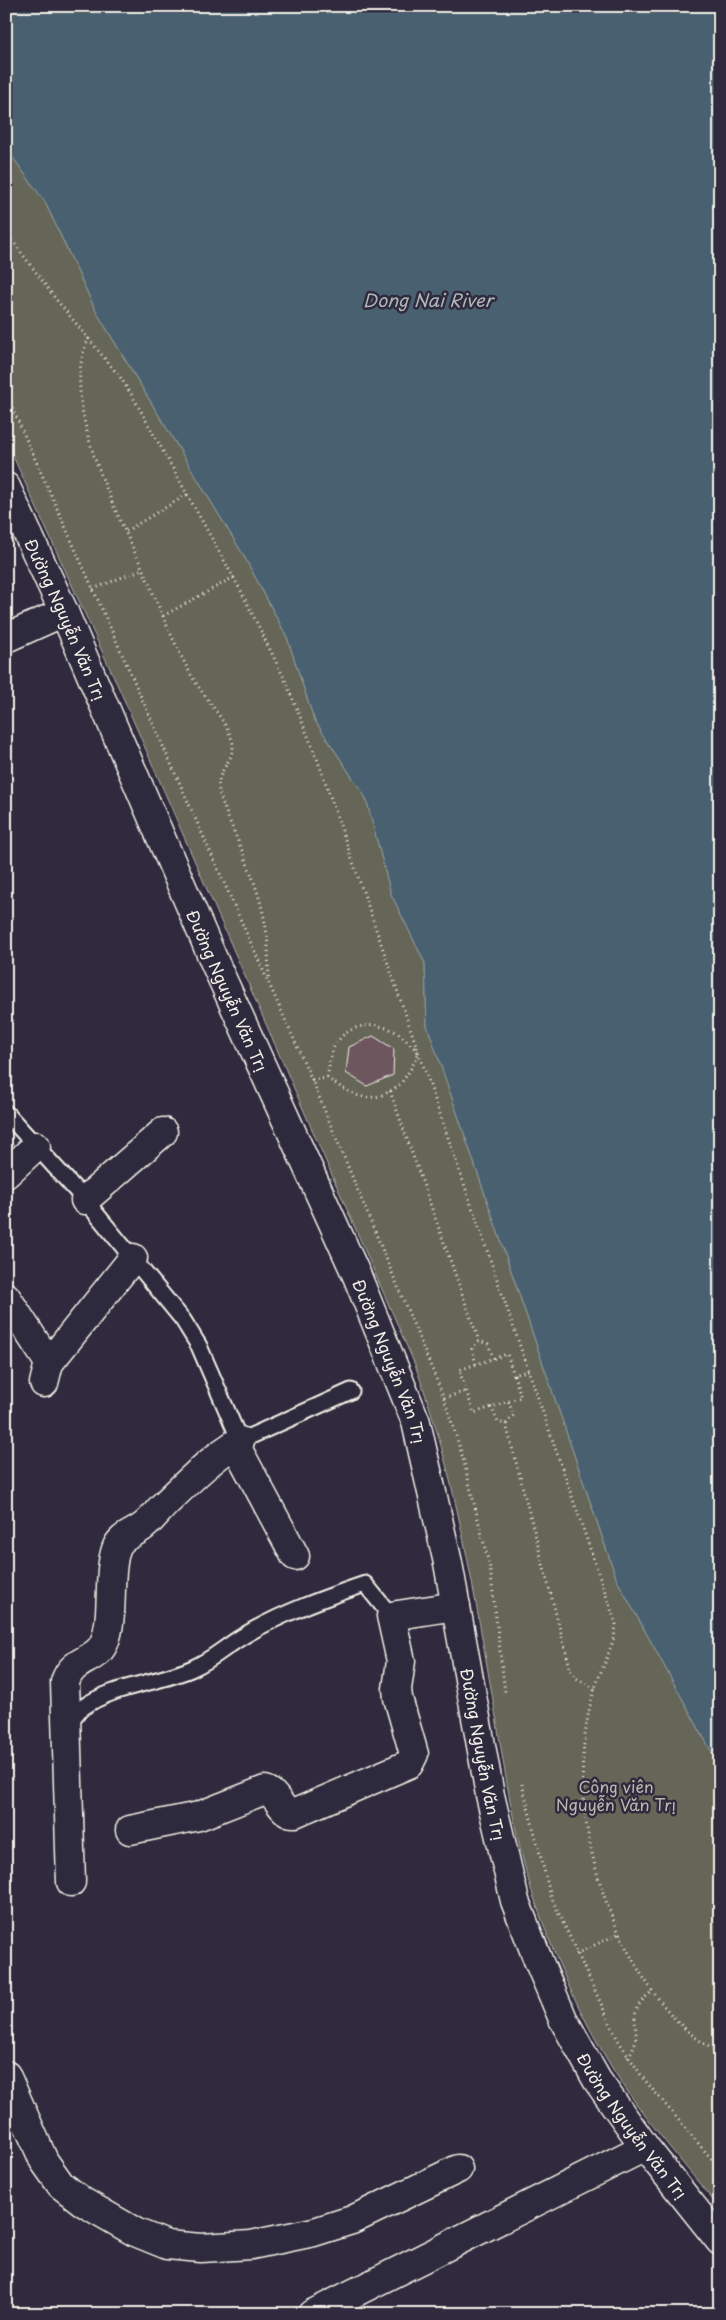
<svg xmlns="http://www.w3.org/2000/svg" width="726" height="2320" font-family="'Playpen Sans',sans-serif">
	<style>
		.green { fill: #656658; stroke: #acaca0 }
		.water { fill: #486170; stroke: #8d9ba0 }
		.building { fill: #6e575e; stroke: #f4f1e8 }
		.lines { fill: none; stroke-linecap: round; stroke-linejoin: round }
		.lane-casing { stroke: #f4f1e8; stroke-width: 19 }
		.street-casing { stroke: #f4f1e8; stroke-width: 31 }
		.secondary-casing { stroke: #f4f1e8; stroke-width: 31 }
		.path { stroke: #f4f1e8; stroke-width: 3; stroke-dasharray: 1 4; stroke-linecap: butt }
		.lane { stroke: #2f2a3d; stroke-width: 15 }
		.street { stroke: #2f2a3d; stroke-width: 28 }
		.secondary { stroke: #2f2a3d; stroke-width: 28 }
		.labels { text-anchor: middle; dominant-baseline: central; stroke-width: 5; stroke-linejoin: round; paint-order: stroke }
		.street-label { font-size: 16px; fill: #f4f1e8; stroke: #2f2a3d }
		.park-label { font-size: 16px; fill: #bbb9ae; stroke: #2f2a3d }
		.water-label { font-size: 18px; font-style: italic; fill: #afb7b8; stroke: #2f2a3d }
	</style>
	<rect width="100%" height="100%" fill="#2f2a3d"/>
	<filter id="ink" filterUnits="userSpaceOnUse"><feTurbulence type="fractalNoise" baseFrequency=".02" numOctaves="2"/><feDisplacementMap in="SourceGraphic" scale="10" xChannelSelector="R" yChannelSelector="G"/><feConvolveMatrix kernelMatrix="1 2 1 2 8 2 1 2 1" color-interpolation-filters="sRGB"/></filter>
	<g filter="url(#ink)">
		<path class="green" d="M6 148 45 202 97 313 244 556 287 637 314 719 366 798 391 894 425 963 427 1025 617 1580 720 1767V2209C684 2164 645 2120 614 2071 580 2016 552 1953 532 1892 515 1838 505 1774 496 1717 475 1599 457 1478 415 1365L122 695 6 441Z"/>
		<polygon class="water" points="6,6 720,6 720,1767 617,1580 427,1025 425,963 391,894 366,798 314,719 287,637 244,556 97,313 45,202 6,148"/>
		<polygon class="building" points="373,1036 394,1049 393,1075 367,1086 346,1073 349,1047"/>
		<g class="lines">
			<defs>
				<g id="lane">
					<polyline points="6,1113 85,1200 183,1320 199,1346 240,1441 351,1391"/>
					<path d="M67 1726C72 1720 76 1712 82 1708 113 1685 158 1684 193 1668 215 1658 226 1646 245 1635 282 1613 324 1598 365 1584L391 1616"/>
				</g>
				<g id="street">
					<polyline points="6,1174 36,1146"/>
					<polyline points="85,1200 163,1132"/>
					<polyline points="6,1297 49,1363"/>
					<polyline points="44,1383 49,1363 133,1258"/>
					<polyline points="235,1444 295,1556"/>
					<path d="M130 1830 199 1816 265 1790C279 1794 280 1814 295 1813L409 1764 414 1754 398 1698 397 1689 401 1661 391 1616 456 1606"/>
					<path d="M71 1882 65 1682C72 1658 96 1662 104 1643 115 1618 107 1575 116 1549 120 1537 131 1535 141 1528 150 1522 157 1512 165 1504 189 1481 211 1458 240 1441"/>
					<polyline points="6,2075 44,2161 61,2185 83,2202 135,2232 167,2245 201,2248 251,2245 314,2232 352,2220 458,2169"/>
					<polyline points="312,2314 645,2147"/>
				</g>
				<g id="secondary">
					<path id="s1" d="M6 487 64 612 214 961 357 1276 416 1422 448 1563 490 1795 515 1901 538 1960 563 2019 597 2080 645 2147 720 2241"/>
					<polyline points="6,638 64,612"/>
				</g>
			</defs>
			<use href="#lane" class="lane-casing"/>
			<use href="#street" class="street-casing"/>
			<use href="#secondary" class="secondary-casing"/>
			<g class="path">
				<path d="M6 232 55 298 120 377 133 397 241 591 285 680 318 761 616 1624C614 1647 602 1666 595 1688 589 1706 586 1726 584 1744 574 1839 615 1960 683 2027 694 2037 707 2046 720 2054"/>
				<path d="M89 338C57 401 116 510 143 570 158 604 172 640 190 673 201 694 225 718 232 740 237 757 221 766 219 782 218 785 219 790 219 793 234 837 257 877 265 923 269 941 268 961 269 980"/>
				<polyline points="6,394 312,1080 444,1398 463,1458 490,1568 505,1692"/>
				<polyline points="126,531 188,494"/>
				<polyline points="93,589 143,569"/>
				<polyline points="163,616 234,577"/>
				<path d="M312 1080 327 1078C345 1090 363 1104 384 1094 391 1091 399 1087 403 1080 410 1072 414 1062 419 1053 412 1046 404 1037 396 1032 374 1020 346 1024 334 1047 330 1056 329 1069 327 1078"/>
				<polyline points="390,1091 479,1341"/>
				<polyline points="476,1364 472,1349 479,1341 488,1344 494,1359"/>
				<polyline points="514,1375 507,1354 459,1370 474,1413 521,1397 514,1375 529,1370"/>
				<polyline points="444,1398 466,1391"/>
				<polyline points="491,1407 498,1422 506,1424 514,1415 508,1401"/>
				<polyline points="506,1424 571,1671 576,1678 595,1689"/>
				<polyline points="522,1784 551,1897 618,2040 643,2078 720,2169"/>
				<polyline points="576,1954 620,1933"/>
				<path d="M628 2057C649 2027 618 2017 653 1991"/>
			</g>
			<use href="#lane" class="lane"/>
			<use href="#street" class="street"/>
			<use href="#secondary" class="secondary"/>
		</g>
	</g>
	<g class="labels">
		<g class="street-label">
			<text stroke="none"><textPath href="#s1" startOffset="145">Đường Nguyễn Văn Trị</textPath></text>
			<text stroke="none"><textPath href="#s1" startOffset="550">Đường Nguyễn Văn Trị</textPath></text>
			<text stroke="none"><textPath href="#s1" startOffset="955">Đường Nguyễn Văn Trị</textPath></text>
			<text stroke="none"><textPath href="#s1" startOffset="1360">Đường Nguyễn Văn Trị</textPath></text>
			<text stroke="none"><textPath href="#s1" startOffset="1765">Đường Nguyễn Văn Trị</textPath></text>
		</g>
		<g class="park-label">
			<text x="616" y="1786">Công viên<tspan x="616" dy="18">Nguyễn Văn Trị</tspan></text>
		</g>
		<g class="water-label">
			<text x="428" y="299">Dong Nai River</text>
		</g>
	</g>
	<rect width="726" height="2320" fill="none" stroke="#2f2a3d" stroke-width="25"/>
	<rect x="12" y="12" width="701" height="2295" fill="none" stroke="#f4f1e8" stroke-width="2" filter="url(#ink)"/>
</svg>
